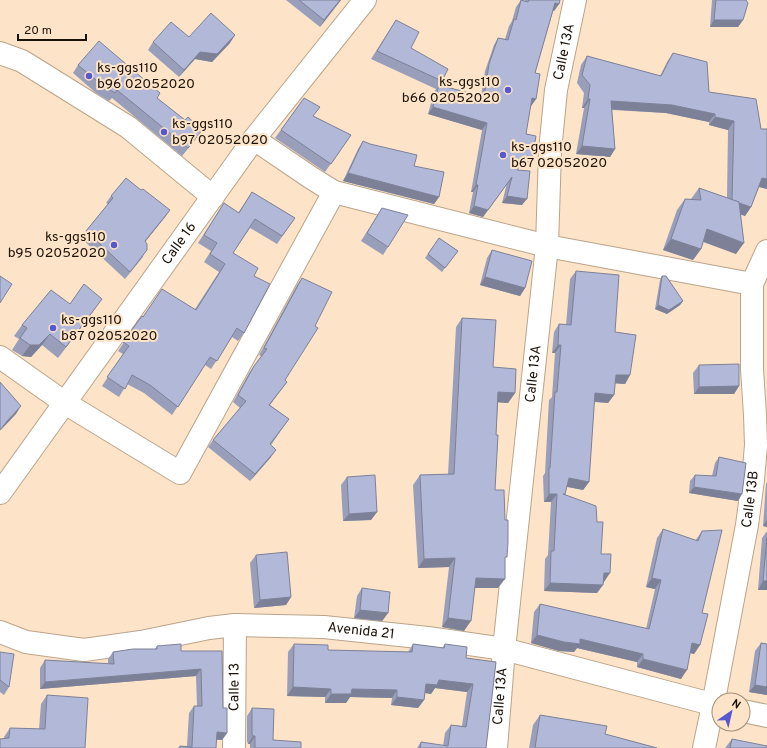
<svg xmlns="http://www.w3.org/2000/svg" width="767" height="748" font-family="Overpass,sans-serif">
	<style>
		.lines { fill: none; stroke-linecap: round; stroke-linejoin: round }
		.minor-casing { stroke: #bba48a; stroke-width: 24 }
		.minor { stroke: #fff; stroke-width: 22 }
		.wall { fill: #999eba }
		.shaded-wall { fill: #7d8197 }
		.building { fill: #b2b8d8; stroke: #7d8197 }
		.poi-dot { fill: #5658d0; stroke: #fde4c8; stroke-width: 1.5 }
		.labels { text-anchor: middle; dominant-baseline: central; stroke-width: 4; stroke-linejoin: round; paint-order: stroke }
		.street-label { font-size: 14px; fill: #1a1108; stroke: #fde4c8 }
		.poi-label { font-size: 14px; fill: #1a1108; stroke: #fde4c8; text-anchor: start }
	</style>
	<rect width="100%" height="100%" fill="#fde4c8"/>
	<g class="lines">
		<defs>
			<g id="minor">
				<polyline points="0,53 22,61 128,127 213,197"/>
				<polyline points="254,139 310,177 334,192 547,246 752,284"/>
				<polyline points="0,357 65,403 180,473 334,192"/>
				<path id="s1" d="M0 493 254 139 365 0"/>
				<path id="s2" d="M0 632 26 642 84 650 141 642 209 628 235 625 324 627 428 638 504 649 719 706"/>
				<polyline points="743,711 767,716"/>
				<path id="s3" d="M234 748 235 625"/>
				<path id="s4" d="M496 748 504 649 547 246 550 151 556 90 575 0"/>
				<path id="s5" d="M704 748 713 705 747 525 753 480 756 445 755 415 752 369V284L767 251"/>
			</g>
		</defs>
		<use href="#minor" class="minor-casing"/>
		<use href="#minor" class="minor"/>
	</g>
	<g class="wall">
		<polygon points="286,0 341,0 320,27"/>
		<polygon points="521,0 525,1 525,0 560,0 559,4 554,11 553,11 535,73 536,99 531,106 530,106 526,134 532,158 527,165 522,163 517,170 522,205 502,203 507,183 483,217 469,213 473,192 471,192 482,130 428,114 434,92 436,89 371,59 396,20 411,48 442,81 439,85 481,96 485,71 494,45 498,38 505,39 509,26 512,21 516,7"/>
		<polygon points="712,0 746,0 743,20 738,27 710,27"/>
		<polygon points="189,37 230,43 212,62 195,59 179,77 148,50 153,42"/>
		<polygon points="673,53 709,92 761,129 767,129 767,189 759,187 751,207 745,216 741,214 736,254 703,242 701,249 693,260 663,250 677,210 685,199 691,199 699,188 727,198 728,130 709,125 709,122 666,113 612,110 615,149 610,157 576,154 584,108 582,108 584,93 577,83 581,65 587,56 660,76 667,62"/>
		<polygon points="78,65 157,98 185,120 197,137 182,156 112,98 109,101 96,93 73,73"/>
		<polygon points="304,98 313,116 351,135 325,172 275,138"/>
		<polygon points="363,141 414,166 439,197 434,204 343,181 358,149"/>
		<polygon points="141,190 170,210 165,217 145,242 143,257 125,279 81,238 86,231 108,204 106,203 111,196"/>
		<polygon points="252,192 295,218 277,244 250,228 233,253 254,276 244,333 238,341 232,337 211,369 205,365 172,415 144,393 127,384 119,397 102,386 123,354 118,351 142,316 143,317 195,309 219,272 204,262 211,251 198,243 224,203 238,213"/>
		<polygon points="382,208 388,247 383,255 361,241"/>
		<polygon points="439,238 458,251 442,272 425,258"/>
		<polygon points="492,250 525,288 520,296 480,285 487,258"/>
		<polygon points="576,271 615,332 630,375 625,384 615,383 614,395 608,403 594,402 589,482 583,490 567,487 565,494 597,522 604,582 597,593 544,591 545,559 548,555 551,502 544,502 543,476 545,473 549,400 552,397 555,353 552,353 554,332 559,324 566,325 570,279"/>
		<polygon points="662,276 683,301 680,305 667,314 655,309 660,280"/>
		<polygon points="302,278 285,380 287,382 270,405 289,419 271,445 271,457 250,481 208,447 213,440 240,408 233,402 249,373 261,356 259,355 297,285"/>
		<polygon points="70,304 94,310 58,358 42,345 31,357 22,356 12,350 19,339 14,336 22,325"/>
		<polygon points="462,318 493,367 515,393 508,403 498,402 496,435 495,490 505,559 498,588 475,588 464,631 442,627 449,567 418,568 413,485 420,475 448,474 456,327"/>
		<polygon points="699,365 739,386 734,394 694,394 693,373"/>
		<polygon points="719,457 738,501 689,493 690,481 695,475 712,476 715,463"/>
		<polygon points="347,477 377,512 371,520 343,521 341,485"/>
		<polygon points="767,482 767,527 763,526 766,484"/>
		<polygon points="663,529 695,541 702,531 702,613 700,645 694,654 690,653 681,679 637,667 637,662 577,648 574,652 559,651 531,643 534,612 540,604 646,629 655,589 646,587 657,538"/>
		<polygon points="767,531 767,590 758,590 762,538"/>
		<polygon points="256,555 291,597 286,605 254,608 250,563"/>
		<polygon points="362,588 388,613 382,621 354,618 357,596"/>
		<polygon points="761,643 767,644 767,695 749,692 755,651"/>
		<polygon points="294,644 328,650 408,652 413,644 442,648 445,644 466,658 496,662 486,748 417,748 421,742 443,746 445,733 451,725 462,726 467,692 435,688 431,694 425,693 424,700 418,708 391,705 392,698 350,697 346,703 325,703 325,697 287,696 288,652"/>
		<polygon points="157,646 181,651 222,651 223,708 227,733 222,740 216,740 216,748 178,748 180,746 187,746 189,713 194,706 197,706 196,676 40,689 40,668 45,660 108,664 108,659 113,652 155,649"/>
		<polygon points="0,652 9,687 4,695 0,692"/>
		<polygon points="47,695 85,748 4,739 4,737 10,728 39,729 41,704"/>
		<polygon points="252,708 273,740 301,748 250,748 250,744 248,744 247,741 247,716"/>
		<polygon points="540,715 605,734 657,748 529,748 533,725"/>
		<polygon points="732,739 767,748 725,748"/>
	</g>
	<g class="shaded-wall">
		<polygon points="340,0 341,0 320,27 324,20"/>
		<polygon points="555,3 559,4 554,11 550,10"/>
		<polygon points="714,20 743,20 738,27 710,27"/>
		<polygon points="235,35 230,43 212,62 195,59 179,77 184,70 200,52"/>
		<polygon points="532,98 536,99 531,106 527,105"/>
		<polygon points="588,99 590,99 584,108 582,108"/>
		<polygon points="611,101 672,105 715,114 709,122 666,113 606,109"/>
		<polygon points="433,107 487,123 482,130 428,114"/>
		<polygon points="715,117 734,121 728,130 709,125"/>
		<polygon points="202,130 197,137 182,156 188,148"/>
		<polygon points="582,146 615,149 610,157 576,154"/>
		<polygon points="348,173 439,197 434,204 343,181"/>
		<polygon points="512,177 483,217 469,213 474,206"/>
		<polygon points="762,178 767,179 767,189 756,186"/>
		<polygon points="476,185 478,185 473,192 471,192"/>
		<polygon points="507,196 527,199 522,205 502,203"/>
		<polygon points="732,201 751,207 745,216 727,210"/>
		<polygon points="170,210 165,217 140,248 145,241"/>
		<polygon points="707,229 744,243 736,254 699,240"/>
		<polygon points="671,239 701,249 693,260 663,250"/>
		<polygon points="485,277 525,288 520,296 480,285"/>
		<polygon points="102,299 94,310 58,358 66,347"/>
		<polygon points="683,301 680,305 667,314 655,309 658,305"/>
		<polygon points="50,334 42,345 31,357 22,356 30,345"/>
		<polygon points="558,345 561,345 555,353 552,353"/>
		<polygon points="616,375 630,375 625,384 610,383"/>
		<polygon points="739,386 734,394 694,394 699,387"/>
		<polygon points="498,392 515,393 508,403 492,402"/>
		<polygon points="595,393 614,395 608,403 589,401"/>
		<polygon points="21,406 16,414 0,431 7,421"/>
		<polygon points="276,450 271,457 250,481 255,474"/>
		<polygon points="569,478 589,482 583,490 564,486"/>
		<polygon points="694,487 742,494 738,501 689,493"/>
		<polygon points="549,494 557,494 551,502 544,502"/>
		<polygon points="377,512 371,520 343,521 349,514"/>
		<polygon points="767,520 767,527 763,526"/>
		<polygon points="455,558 449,567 418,568 424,559"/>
		<polygon points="604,573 610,573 604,582 598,581"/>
		<polygon points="476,578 505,579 498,588 470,588"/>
		<polygon points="652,578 661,580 655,589 646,587"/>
		<polygon points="763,581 767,581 767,590 758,590"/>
		<polygon points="550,583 603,585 597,593 544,591"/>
		<polygon points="291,597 286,605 254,608 260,600"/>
		<polygon points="360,610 388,613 382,621 354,618"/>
		<polygon points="448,618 471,621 464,631 442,627"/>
		<polygon points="537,635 580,639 643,654 637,662 577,648 574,652 559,651 531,643"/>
		<polygon points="692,643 700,645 694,654 686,652"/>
		<polygon points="643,659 687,670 681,679 637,667"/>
		<polygon points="201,669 196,676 40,689 45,682"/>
		<polygon points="439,680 473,684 467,692 435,688 431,694 420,692 426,684"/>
		<polygon points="755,685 767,687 767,695 749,692"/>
		<polygon points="293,687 331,689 325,697 287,696"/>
		<polygon points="352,689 397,690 392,698 350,697 346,703 325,703 331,694"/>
		<polygon points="397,697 424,700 418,708 391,705"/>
		<polygon points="217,732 227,733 222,740 212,739"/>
		<polygon points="253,736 255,736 250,744 248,744"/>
	</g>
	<g class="building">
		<polygon points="299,0 340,0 324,20"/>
		<polygon points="521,0 528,2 529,0 560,0 559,4 555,3 535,73 540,74 536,99 532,98 526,134 536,136 532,158 527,156 517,170 530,171 527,199 507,196 512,177 488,210 474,206 478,185 476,185 487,123 433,107 439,85 484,97 489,64 498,38 508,40 514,19 516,20"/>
		<polygon points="716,0 746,0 748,3 743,20 714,20"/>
		<polygon points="211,13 235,35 217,54 200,52 184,70 153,42 171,22 189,37"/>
		<polygon points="396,20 419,32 411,48 448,69 442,81 377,51"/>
		<polygon points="99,41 160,93 157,98 185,120 188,117 202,130 188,148 117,90 115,93 102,85 78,65"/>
		<polygon points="673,53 707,62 709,92 756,99 761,129 767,129 767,179 762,178 751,207 739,203 739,202 732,200 734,121 715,117 715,114 672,105 611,101 615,149 582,146 590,99 588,99 590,85 582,75 587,56 661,76"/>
		<polygon points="304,98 320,107 313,116 351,135 331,164 281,130"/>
		<polygon points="363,141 370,144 417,155 414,166 444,172 439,197 348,173"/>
		<polygon points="126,178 141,190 143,189 170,210 145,241 147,244 147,250 130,272 86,231 113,198 111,196"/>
		<polygon points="699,188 739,202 744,243 707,229 701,249 671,239 685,199 701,200"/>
		<polygon points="252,192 295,218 282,236 255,219 233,253 258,268 254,276 270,284 244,333 237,328 217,361 210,357 178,407 150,385 132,375 125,389 107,377 129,346 123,342 142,316 143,317 162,289 196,310 225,264 210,254 217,243 204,235 224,203 239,213"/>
		<polygon points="382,208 408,215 388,247 367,233"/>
		<polygon points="439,238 458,251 445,268 428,254"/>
		<polygon points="492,250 532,261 525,288 485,277"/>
		<polygon points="576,271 619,275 615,332 636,335 630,375 616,375 614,395 595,393 589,482 569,478 565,494 563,494 596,506 597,522 603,522 601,554 611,554 610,573 604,573 603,585 550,583 551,551 554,551 557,494 549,494 549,468 550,468 555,392 557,392 561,345 558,345 559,324 571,325"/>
		<polygon points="0,276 12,284 0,303"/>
		<polygon points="662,276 666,276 683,301 669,310 658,305"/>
		<polygon points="302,278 332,292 315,326 318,328 285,380 287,382 269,405 289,419 270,444 276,450 255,474 213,440 246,401 238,395 254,366 267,349 264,348"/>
		<polygon points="84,284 102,299 66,347 50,334 39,345 30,345 20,338 27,328 22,325 51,290 70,304"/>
		<polygon points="462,318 496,320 493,367 516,369 515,393 498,392 496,435 498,435 495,490 504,490 505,520 508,520 508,542 507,557 505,557 505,579 476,578 471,621 448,618 455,558 424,559 420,475 454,474"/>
		<polygon points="739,364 739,386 699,387 699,365"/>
		<polygon points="0,382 21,406 7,421 0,430"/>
		<polygon points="719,457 746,463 742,494 694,487 695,475 716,476"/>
		<polygon points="375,475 377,512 349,514 347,477"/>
		<polygon points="663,529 698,541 702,531 722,530 702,613 708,614 700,645 692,643 687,670 643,659 643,654 580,639 580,644 564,642 537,635 540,604 649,629 661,580 652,578"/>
		<polygon points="767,537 767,581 763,581"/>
		<polygon points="287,552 291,597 260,600 256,555"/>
		<polygon points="362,588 390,592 388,613 360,610"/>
		<polygon points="761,643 767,644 767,687 755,685"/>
		<polygon points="181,644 181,651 222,651 223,708 227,708 227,733 217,732 216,748 180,748 180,746 192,747 194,706 202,706 201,669 45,682 45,660 114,664 113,652 133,649 157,649 157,646"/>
		<polygon points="294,644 328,645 328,650 412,652 413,644 444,648 445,644 467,647 466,658 496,662 486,748 420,748 421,742 448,746 451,725 466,727 473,684 439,680 437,685 426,684 424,700 397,697 397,690 352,689 351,694 331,694 331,689 293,687"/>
		<polygon points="0,652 14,654 9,687 0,680"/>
		<polygon points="47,695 88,698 85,748 0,748 0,739 9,738 10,728 45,729"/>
		<polygon points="252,708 274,709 273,740 301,742 301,748 255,748 255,736 253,736 252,734"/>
		<polygon points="540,715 607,726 605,734 657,748 535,748"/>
		<polygon points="732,739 767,746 767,748 730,748"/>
	</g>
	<g class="poi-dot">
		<circle cx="89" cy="76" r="4"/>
		<circle cx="508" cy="90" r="4"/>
		<circle cx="164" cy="132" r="4"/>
		<circle cx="503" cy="155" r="4"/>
		<circle cx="114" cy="245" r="4"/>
		<circle cx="53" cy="328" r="4"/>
	</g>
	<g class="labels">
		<g class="street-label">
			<text stroke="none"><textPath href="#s4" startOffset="700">Calle 13A</textPath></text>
			<text stroke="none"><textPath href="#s1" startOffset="307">Calle 16</textPath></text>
			<text stroke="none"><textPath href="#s4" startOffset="376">Calle 13A</textPath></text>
			<text stroke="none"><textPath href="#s5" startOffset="253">Calle 13B</textPath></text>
			<text stroke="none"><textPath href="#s2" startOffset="366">Avenida 21</textPath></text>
			<text stroke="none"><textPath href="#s3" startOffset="61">Calle 13</textPath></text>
			<text stroke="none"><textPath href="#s4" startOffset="52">Calle 13A</textPath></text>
		</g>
		<g class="poi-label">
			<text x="97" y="68">ks-ggs110<tspan x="97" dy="16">b96 02052020</tspan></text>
			<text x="500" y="82" text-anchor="end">ks-ggs110<tspan x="500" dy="16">b66 02052020</tspan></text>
			<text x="172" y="124">ks-ggs110<tspan x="172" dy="16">b97 02052020</tspan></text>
			<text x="511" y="147">ks-ggs110<tspan x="511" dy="16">b67 02052020</tspan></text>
			<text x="106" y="237" text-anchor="end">ks-ggs110<tspan x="106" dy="16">b95 02052020</tspan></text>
			<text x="61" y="320">ks-ggs110<tspan x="61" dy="16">b87 02052020</tspan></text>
		</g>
	</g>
	<g transform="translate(731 712) rotate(34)"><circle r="19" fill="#fde4c8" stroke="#a2907b"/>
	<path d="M0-3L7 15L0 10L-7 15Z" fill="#5658d0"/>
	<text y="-6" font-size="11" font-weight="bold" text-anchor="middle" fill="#1a1108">N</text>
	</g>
	<path d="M18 34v6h68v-6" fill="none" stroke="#1a1108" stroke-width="2"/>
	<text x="24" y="34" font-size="12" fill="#1a1108" stroke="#fde4c8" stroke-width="3" paint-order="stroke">20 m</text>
</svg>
